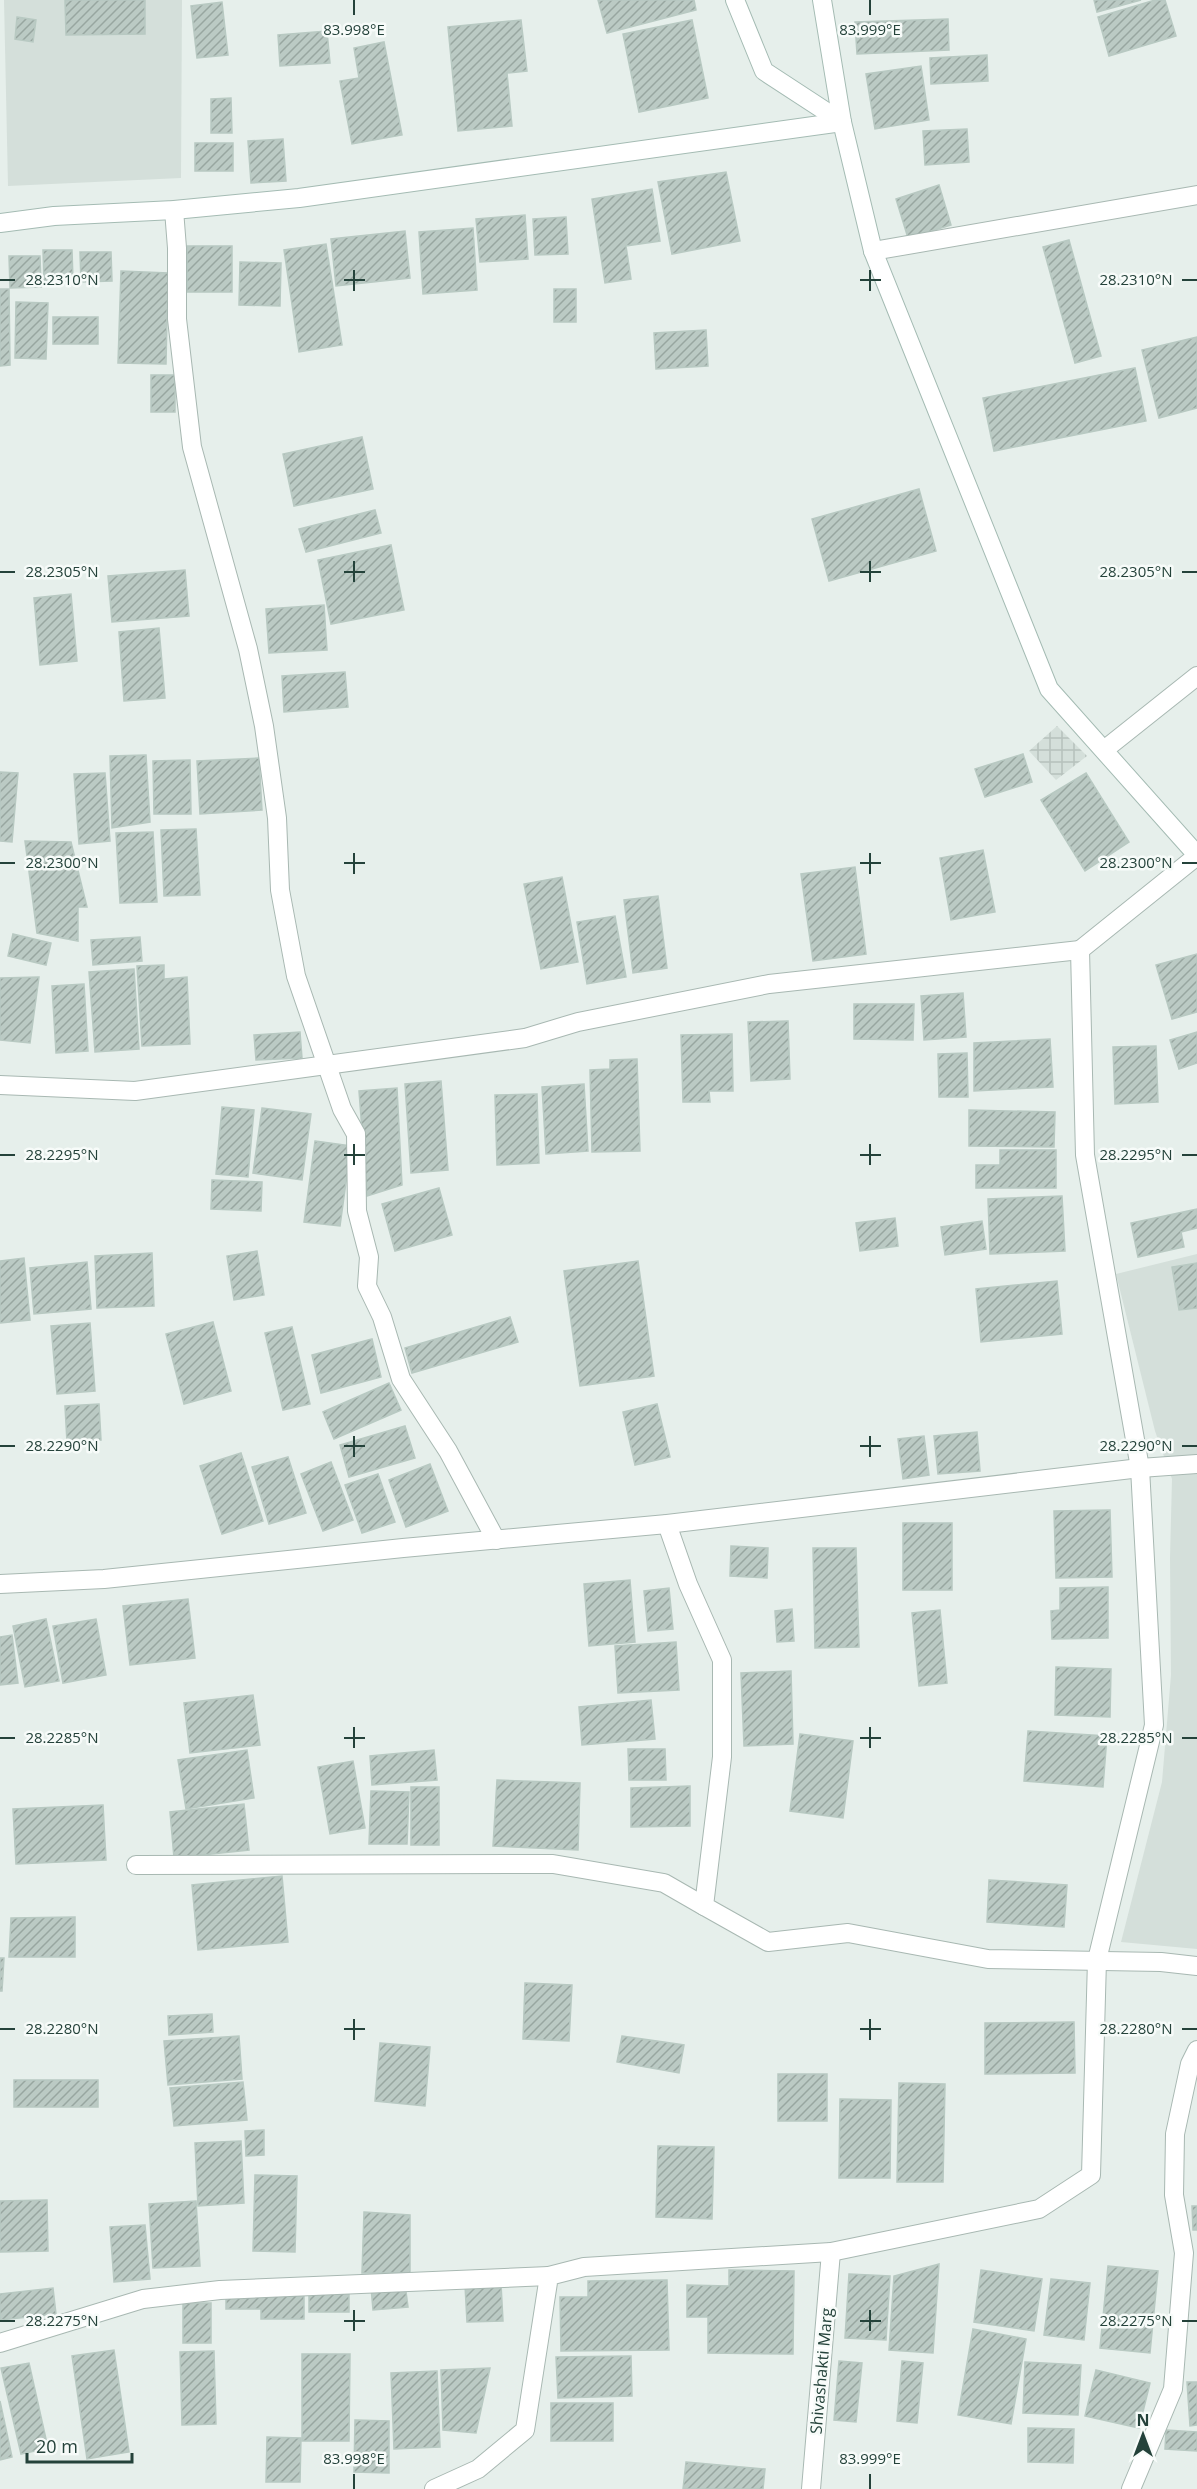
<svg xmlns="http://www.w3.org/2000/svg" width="1197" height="2489" font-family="'Open Sans',sans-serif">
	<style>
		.built { fill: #d4dfda }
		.industrial { fill: url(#industrial-grid) }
		.building { fill: url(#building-hatch); stroke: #b8c9c2; stroke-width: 1.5 }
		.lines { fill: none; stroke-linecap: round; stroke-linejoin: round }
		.minor-casing { stroke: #a8b8b2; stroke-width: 20 }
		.secondary-casing { stroke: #a4bbb3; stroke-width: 20 }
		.minor { stroke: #fff; stroke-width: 18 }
		.secondary { stroke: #fff; stroke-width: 18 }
		.ticks { fill: none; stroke: #24423a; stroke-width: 2 }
		.labels { text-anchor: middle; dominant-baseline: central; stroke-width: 5; stroke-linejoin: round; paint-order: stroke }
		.street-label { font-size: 16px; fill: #24423a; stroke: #f7fbf9 }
		.ticks-label { font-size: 15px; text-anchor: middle; fill: #24423a; stroke: #f7fbf9; stroke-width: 5; stroke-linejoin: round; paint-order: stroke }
	</style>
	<defs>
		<pattern id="industrial-grid" width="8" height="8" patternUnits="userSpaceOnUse" patternTransform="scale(1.5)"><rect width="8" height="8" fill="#d4dfda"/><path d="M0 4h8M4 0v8" fill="none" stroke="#b6c1bc"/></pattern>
		<pattern id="building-hatch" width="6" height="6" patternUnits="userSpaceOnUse" patternTransform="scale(1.5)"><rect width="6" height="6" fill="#bbcac4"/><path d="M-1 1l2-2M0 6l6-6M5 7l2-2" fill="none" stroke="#98a6a0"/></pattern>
	</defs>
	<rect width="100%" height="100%" fill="#e6efeb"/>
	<g class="built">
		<polygon points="4,0 182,0 181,178 8,186"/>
		<polygon points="1197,1254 1197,1949 1121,1942 1162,1782 1171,1675 1170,1558 1172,1479 1155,1431 1116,1274"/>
	</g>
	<polygon class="industrial" points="1057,726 1087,756 1056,780 1029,751"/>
	<g class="building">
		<polygon points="65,0 145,0 145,34 66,35"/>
		<polygon points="598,0 694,0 696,10 607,33"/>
		<polygon points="1094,0 1141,0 1097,12"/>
		<polygon points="1155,0 1165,0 1176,36 1109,56 1098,17"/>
		<polygon points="222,2 228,55 197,58 191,6"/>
		<polygon points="17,17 36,20 33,42 15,39"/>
		<polygon points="948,19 949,50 857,54 855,22"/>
		<polygon points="521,20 527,71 507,73 512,126 458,131 448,27"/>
		<polygon points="692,20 708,98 639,112 623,34"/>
		<polygon points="327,31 330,63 280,66 278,35"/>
		<polygon points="384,42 402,135 352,144 340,81 359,78 354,48"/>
		<polygon points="987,55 988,81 931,84 930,58"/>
		<polygon points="921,66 929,120 875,129 866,74"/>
		<polygon points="231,98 232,133 211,133 211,99"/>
		<polygon points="967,129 969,162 925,165 923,131"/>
		<polygon points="283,139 286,181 251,183 248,141"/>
		<rect x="195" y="143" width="38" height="28"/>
		<polygon points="726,172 740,241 672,254 658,182"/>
		<polygon points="939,185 951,225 908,238 896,199"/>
		<polygon points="652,189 660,241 626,246 631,279 605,283 592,199"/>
		<polygon points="525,215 528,259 480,262 476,219"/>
		<polygon points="566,217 568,254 535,255 533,219"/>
		<polygon points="473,228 477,290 423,294 419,232"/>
		<polygon points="405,231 410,278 336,286 331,239"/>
		<polygon points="1069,240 1101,356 1075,363 1043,247"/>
		<polygon points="326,244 342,345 299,352 284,250"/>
		<rect x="187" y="246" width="45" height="46"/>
		<polygon points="43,250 72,250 73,281 44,282"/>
		<polygon points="80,252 111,252 112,281 81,282"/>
		<polygon points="9,256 40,256 41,287 10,288"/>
		<polygon points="240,262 281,263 280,306 239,305"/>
		<polygon points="121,271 168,273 166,364 118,363"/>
		<polygon points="0,289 9,289 10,365 0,366"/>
		<rect x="554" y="289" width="22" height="33"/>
		<polygon points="16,302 48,303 46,359 15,358"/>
		<rect x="53" y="317" width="45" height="27"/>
		<polygon points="706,330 708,366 656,369 654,333"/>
		<polygon points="1197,337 1197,408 1159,418 1142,350"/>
		<polygon points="1135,368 1146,421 994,451 983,398"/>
		<rect x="151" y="375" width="24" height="37"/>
		<polygon points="362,437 373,489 294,506 283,454"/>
		<polygon points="919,489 936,551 829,581 812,519"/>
		<polygon points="375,510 381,533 306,552 299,529"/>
		<polygon points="391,545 404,610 331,624 318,560"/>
		<polygon points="185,570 189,616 112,622 108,576"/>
		<polygon points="71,594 77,661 40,665 34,598"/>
		<polygon points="324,605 327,650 269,653 266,609"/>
		<polygon points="159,628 165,698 124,701 119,632"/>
		<polygon points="345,672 348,707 284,712 282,676"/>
		<polygon points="1023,754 1032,782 985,797 975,769"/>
		<polygon points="146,755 150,822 112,828 110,756"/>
		<polygon points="259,758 262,810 200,814 197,761"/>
		<polygon points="190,760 191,814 154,814 153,761"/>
		<polygon points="0,772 18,773 12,842 0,841"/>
		<polygon points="105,773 110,841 79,844 74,774"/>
		<polygon points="1086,773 1129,842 1085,871 1041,800"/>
		<polygon points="196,829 200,895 164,896 161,830"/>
		<polygon points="153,832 157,902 120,903 116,833"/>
		<polygon points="25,841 71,842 87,907 78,907 78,941 37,933"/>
		<polygon points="983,850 995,912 951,920 940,858"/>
		<polygon points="855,867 866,954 813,961 801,874"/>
		<polygon points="562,877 578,962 541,969 524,884"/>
		<polygon points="658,896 667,968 633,973 624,900"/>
		<polygon points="615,916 626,977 587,984 577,922"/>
		<polygon points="13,934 51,943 46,965 8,956"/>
		<polygon points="140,937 142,961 93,965 91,940"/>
		<polygon points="1197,954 1197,1012 1172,1019 1156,965"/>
		<polygon points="164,965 164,979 187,977 190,1044 142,1046 137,966"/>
		<polygon points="134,969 139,1049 95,1052 89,972"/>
		<polygon points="39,977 30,1043 0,1040 0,978"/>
		<polygon points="84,984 88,1051 56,1053 52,986"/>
		<polygon points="963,993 966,1037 924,1040 921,996"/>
		<polygon points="854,1004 914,1004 913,1040 854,1039"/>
		<polygon points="788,1021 790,1079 751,1081 748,1022"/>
		<polygon points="300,1032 302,1058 256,1060 254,1035"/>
		<polygon points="1197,1032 1197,1063 1179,1069 1170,1040"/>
		<polygon points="732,1034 733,1091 709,1091 710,1102 683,1102 681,1035"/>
		<polygon points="1050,1039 1053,1087 974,1091 974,1043"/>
		<polygon points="1156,1046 1158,1102 1115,1104 1113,1047"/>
		<polygon points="967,1053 968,1097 939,1097 938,1054"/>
		<polygon points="637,1059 640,1151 592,1152 590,1070 610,1069 610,1060"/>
		<polygon points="441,1081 448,1170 411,1173 405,1084"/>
		<polygon points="584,1084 588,1151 546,1154 542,1087"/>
		<polygon points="397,1088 402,1185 367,1196 359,1091"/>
		<polygon points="537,1094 539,1163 497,1165 495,1095"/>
		<polygon points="222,1107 254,1110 248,1177 216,1174"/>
		<polygon points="262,1108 311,1114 302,1180 253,1173"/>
		<polygon points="969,1110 1055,1112 1054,1147 969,1146"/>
		<polygon points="315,1141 351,1146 340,1226 304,1222"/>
		<polygon points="1000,1150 1056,1150 1056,1188 976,1188 976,1165 1000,1165"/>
		<polygon points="212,1180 262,1182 261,1211 211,1209"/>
		<polygon points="439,1188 452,1235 395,1251 382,1204"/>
		<polygon points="1062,1196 1065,1251 990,1254 988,1199"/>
		<polygon points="1197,1209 1197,1228 1181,1232 1184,1247 1138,1257 1131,1223"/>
		<polygon points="895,1218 898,1246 860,1251 856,1223"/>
		<polygon points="982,1221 986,1249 945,1255 941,1227"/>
		<polygon points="257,1251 264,1295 234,1300 227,1256"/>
		<polygon points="152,1253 154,1306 97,1308 95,1256"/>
		<polygon points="24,1258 30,1320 0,1323 0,1261"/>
		<polygon points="638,1261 654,1376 580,1386 564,1271"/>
		<polygon points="87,1262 91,1309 34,1314 30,1268"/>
		<polygon points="1197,1263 1197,1308 1179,1310 1172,1267"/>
		<polygon points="1057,1281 1062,1334 981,1342 976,1289"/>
		<polygon points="510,1317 518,1342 412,1373 405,1348"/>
		<polygon points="213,1322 231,1391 184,1404 166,1334"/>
		<polygon points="90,1323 95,1391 57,1394 51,1326"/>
		<polygon points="292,1327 310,1404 283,1410 265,1333"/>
		<polygon points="372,1339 381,1377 321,1393 312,1355"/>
		<polygon points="389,1383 401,1410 334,1439 323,1412"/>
		<polygon points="99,1404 101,1440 67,1442 65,1406"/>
		<polygon points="657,1404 670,1457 635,1465 623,1412"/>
		<polygon points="405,1426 415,1458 349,1477 340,1445"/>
		<polygon points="977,1432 980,1471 938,1474 934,1436"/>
		<polygon points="924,1436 929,1475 903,1479 898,1439"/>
		<polygon points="241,1453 263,1521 222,1534 200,1466"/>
		<polygon points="288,1457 306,1513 269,1524 252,1467"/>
		<polygon points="331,1462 353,1520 323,1531 301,1474"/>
		<polygon points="430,1464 448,1511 406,1527 389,1480"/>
		<polygon points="378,1474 395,1522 362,1533 345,1485"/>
		<polygon points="1110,1510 1112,1577 1056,1578 1054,1511"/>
		<rect x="903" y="1523" width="49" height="67"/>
		<polygon points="731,1546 768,1548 767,1578 730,1576"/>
		<polygon points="813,1548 856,1548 859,1647 815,1648"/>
		<polygon points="630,1580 635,1642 589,1646 584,1584"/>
		<polygon points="1108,1587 1108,1638 1052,1639 1051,1611 1060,1610 1060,1588"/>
		<polygon points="669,1588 673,1629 648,1631 644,1591"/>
		<polygon points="188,1599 195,1658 130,1665 123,1606"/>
		<polygon points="792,1609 794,1641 777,1642 775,1611"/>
		<polygon points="940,1610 947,1683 919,1686 912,1613"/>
		<polygon points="46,1619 59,1681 25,1687 13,1626"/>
		<polygon points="96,1619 106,1675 63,1683 53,1626"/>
		<polygon points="12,1635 18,1683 0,1685 0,1637"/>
		<polygon points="676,1642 679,1690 618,1693 615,1646"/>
		<polygon points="1056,1667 1111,1669 1110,1717 1055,1715"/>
		<polygon points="791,1671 793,1744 744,1746 741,1673"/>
		<polygon points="253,1695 260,1745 190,1753 184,1703"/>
		<polygon points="651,1700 655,1739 582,1745 579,1707"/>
		<polygon points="1028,1731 1107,1736 1103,1787 1024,1781"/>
		<polygon points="800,1734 853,1741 843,1818 790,1811"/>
		<polygon points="628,1749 665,1749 666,1780 629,1780"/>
		<polygon points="247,1750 254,1798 186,1809 178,1760"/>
		<polygon points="434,1750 437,1780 372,1785 370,1756"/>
		<polygon points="353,1761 365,1828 330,1834 318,1767"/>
		<polygon points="497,1780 580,1783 578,1850 493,1846"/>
		<polygon points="690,1786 690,1826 631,1827 631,1788"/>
		<rect x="411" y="1787" width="28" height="58"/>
		<polygon points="371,1791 409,1792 407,1844 369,1844"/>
		<polygon points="244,1804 249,1850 174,1858 170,1812"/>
		<polygon points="103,1805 106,1860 16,1864 13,1809"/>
		<polygon points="282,1876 288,1942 198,1950 192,1885"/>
		<polygon points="989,1880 1067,1885 1064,1927 987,1922"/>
		<polygon points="75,1917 75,1957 9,1957 11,1918"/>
		<polygon points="0,1958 4,1958 2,1991 0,1991"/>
		<polygon points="525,1983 572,1985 569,2041 523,2039"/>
		<polygon points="212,2014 213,2032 169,2035 168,2016"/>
		<polygon points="1074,2022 1075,2073 985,2074 985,2023"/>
		<polygon points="239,2036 242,2079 168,2085 164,2041"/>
		<polygon points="622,2036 684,2045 679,2073 617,2062"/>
		<polygon points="380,2043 430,2047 425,2106 375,2101"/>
		<rect x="778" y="2074" width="49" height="47"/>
		<rect x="14" y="2080" width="84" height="27"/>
		<polygon points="243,2082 247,2120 174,2126 170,2088"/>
		<polygon points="899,2083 945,2084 943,2182 897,2182"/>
		<polygon points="840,2099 891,2100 890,2178 839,2178"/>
		<polygon points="264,2130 264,2155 246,2156 245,2131"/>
		<polygon points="241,2141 244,2203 198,2206 195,2143"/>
		<polygon points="658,2146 714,2147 712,2219 656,2217"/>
		<polygon points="255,2175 297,2176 295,2252 253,2251"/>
		<polygon points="47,2200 48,2251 0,2252 0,2201"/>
		<polygon points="196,2201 200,2266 153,2268 149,2204"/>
		<polygon points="1192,2206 1197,2206 1197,2230 1193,2230"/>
		<polygon points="364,2212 410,2215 410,2273 362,2273"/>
		<polygon points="145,2225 150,2279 114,2282 110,2227"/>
		<polygon points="939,2264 933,2353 889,2350 894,2276"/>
		<polygon points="1108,2266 1158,2271 1150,2353 1100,2348"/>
		<polygon points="729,2270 794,2271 793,2354 708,2353 708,2317 687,2317 687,2285 729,2286"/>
		<polygon points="981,2270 1042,2279 1034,2331 974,2322"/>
		<polygon points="849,2274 890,2276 886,2340 845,2338"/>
		<polygon points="1051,2279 1090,2283 1084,2340 1044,2335"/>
		<polygon points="667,2280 669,2350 561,2351 560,2297 588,2297 588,2281"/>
		<polygon points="405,2284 408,2307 373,2310 371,2287"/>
		<polygon points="501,2284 503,2321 467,2322 465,2285"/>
		<polygon points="53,2288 56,2314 0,2320 0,2294"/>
		<rect x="309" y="2291" width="40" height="21"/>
		<polygon points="226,2293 304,2293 304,2319 261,2319 261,2309 226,2309"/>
		<rect x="183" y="2303" width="28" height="40"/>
		<polygon points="973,2329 1026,2339 1011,2424 958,2415"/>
		<polygon points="114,2350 129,2452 87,2459 72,2356"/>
		<polygon points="214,2351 216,2424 182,2425 180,2352"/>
		<polygon points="302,2354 350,2354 349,2441 302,2441"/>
		<polygon points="631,2356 632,2396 558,2398 556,2357"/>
		<polygon points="839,2361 862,2363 856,2422 834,2420"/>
		<polygon points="902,2361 923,2363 917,2423 897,2421"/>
		<polygon points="1025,2362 1081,2365 1078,2415 1023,2413"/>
		<polygon points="29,2363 48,2448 21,2454 1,2368"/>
		<polygon points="490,2368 476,2433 443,2430 441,2370"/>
		<polygon points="1096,2370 1150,2383 1139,2428 1085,2416"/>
		<polygon points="437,2371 440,2447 394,2449 391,2373"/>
		<polygon points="1187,2382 1197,2382 1197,2425 1190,2426"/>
		<polygon points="0,2401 12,2457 0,2460"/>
		<rect x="551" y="2403" width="62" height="38"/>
		<polygon points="355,2420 389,2421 389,2473 354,2472"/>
		<polygon points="1028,2428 1074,2429 1073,2463 1028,2462"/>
		<polygon points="1166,2430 1197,2432 1197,2451 1165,2449"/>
		<polygon points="267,2437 301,2438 300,2482 266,2482"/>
		<polygon points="686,2462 765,2469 763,2489 683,2489"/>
	</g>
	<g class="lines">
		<defs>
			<g id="minor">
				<polyline points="174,210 177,248 177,319 192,447 248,649 264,726 277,818 280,890 296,976 342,1109 356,1134 357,1211 369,1257 367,1286 382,1317 401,1379 448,1451 496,1540"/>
				<polyline points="873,251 1197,195"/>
				<polyline points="1104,750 1197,676"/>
				<polyline points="0,1085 135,1091 525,1038 578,1022 769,984 1080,950"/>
				<polyline points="667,1524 688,1584 722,1660 722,1757 704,1906 768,1942 848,1933 988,1959 1161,1962 1197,1966"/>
				<polyline points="0,1584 104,1579 403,1548 667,1524 1140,1468 1197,1464"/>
				<polyline points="136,1865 553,1864 664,1883 704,1906"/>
				<polyline points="0,2343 143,2299 220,2290 549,2276"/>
				<polyline points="434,2489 478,2469 525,2430 549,2276 584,2267 831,2252 1039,2209 1091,2175 1097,1960 1154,1725 1140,1468 1085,1155 1080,950 1197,856"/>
				<polyline points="811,2489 831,2252"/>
				<polyline points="1131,2489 1173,2389 1184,2253 1174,2195 1175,2134 1190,2064 1197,2050"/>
			</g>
			<g id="secondary">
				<polyline points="735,0 764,71 842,122"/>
				<polyline points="822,0 842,122 873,251 1049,689 1197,855"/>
				<polyline points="0,223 54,216 174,210 299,198 842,122"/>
			</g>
		</defs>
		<use href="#minor" class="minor-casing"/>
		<use href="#secondary" class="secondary-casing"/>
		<use href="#minor" class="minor"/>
		<use href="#secondary" class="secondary"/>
	</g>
	<path class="ticks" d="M354 0V15M870 0V15M354 270V291M870 270V291M0 280H15M344 280H365M860 280H881M1182 280H1197M354 561V582M870 561V582M0 572H15M344 572H365M860 572H881M1182 572H1197M354 853V874M870 853V874M0 863H15M344 863H365M860 863H881M1182 863H1197M354 1144V1165M870 1144V1165M0 1155H15M344 1155H365M860 1155H881M1182 1155H1197M354 1436V1457M870 1436V1457M0 1446H15M344 1446H365M860 1446H881M1182 1446H1197M354 1727V1748M870 1727V1748M0 1738H15M344 1738H365M860 1738H881M1182 1738H1197M354 2019V2040M870 2019V2040M0 2029H15M344 2029H365M860 2029H881M1182 2029H1197M354 2310V2331M870 2310V2331M0 2321H15M344 2321H365M860 2321H881M1182 2321H1197M354 2474V2489M870 2474V2489"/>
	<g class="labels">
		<g class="street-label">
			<text transform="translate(821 2371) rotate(-85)">Shivashakti Marg</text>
		</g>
	</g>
	<g class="ticks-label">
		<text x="354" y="35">83.998°E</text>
		<text x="870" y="35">83.999°E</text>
		<text x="62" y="285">28.2310°N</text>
		<text x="1136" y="285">28.2310°N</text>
		<text x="62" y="577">28.2305°N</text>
		<text x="1136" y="577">28.2305°N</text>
		<text x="62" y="868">28.2300°N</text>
		<text x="1136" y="868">28.2300°N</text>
		<text x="62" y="1160">28.2295°N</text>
		<text x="1136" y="1160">28.2295°N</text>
		<text x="62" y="1451">28.2290°N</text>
		<text x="1136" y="1451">28.2290°N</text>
		<text x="62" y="1743">28.2285°N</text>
		<text x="1136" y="1743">28.2285°N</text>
		<text x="62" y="2034">28.2280°N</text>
		<text x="1136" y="2034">28.2280°N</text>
		<text x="62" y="2326">28.2275°N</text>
		<text x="1136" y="2326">28.2275°N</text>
		<text x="354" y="2464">83.998°E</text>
		<text x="870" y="2464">83.999°E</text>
	</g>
	<g transform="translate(1143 2435)" stroke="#f7fbf9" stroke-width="4.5" paint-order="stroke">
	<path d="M0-4.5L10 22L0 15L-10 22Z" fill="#24423a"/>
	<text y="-9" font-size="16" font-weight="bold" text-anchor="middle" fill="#24423a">N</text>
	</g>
	<path d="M27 2453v9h105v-9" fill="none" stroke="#24423a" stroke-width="3"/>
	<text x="36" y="2453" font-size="18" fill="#24423a" stroke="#f7fbf9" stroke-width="4.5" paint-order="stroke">20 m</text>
</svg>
